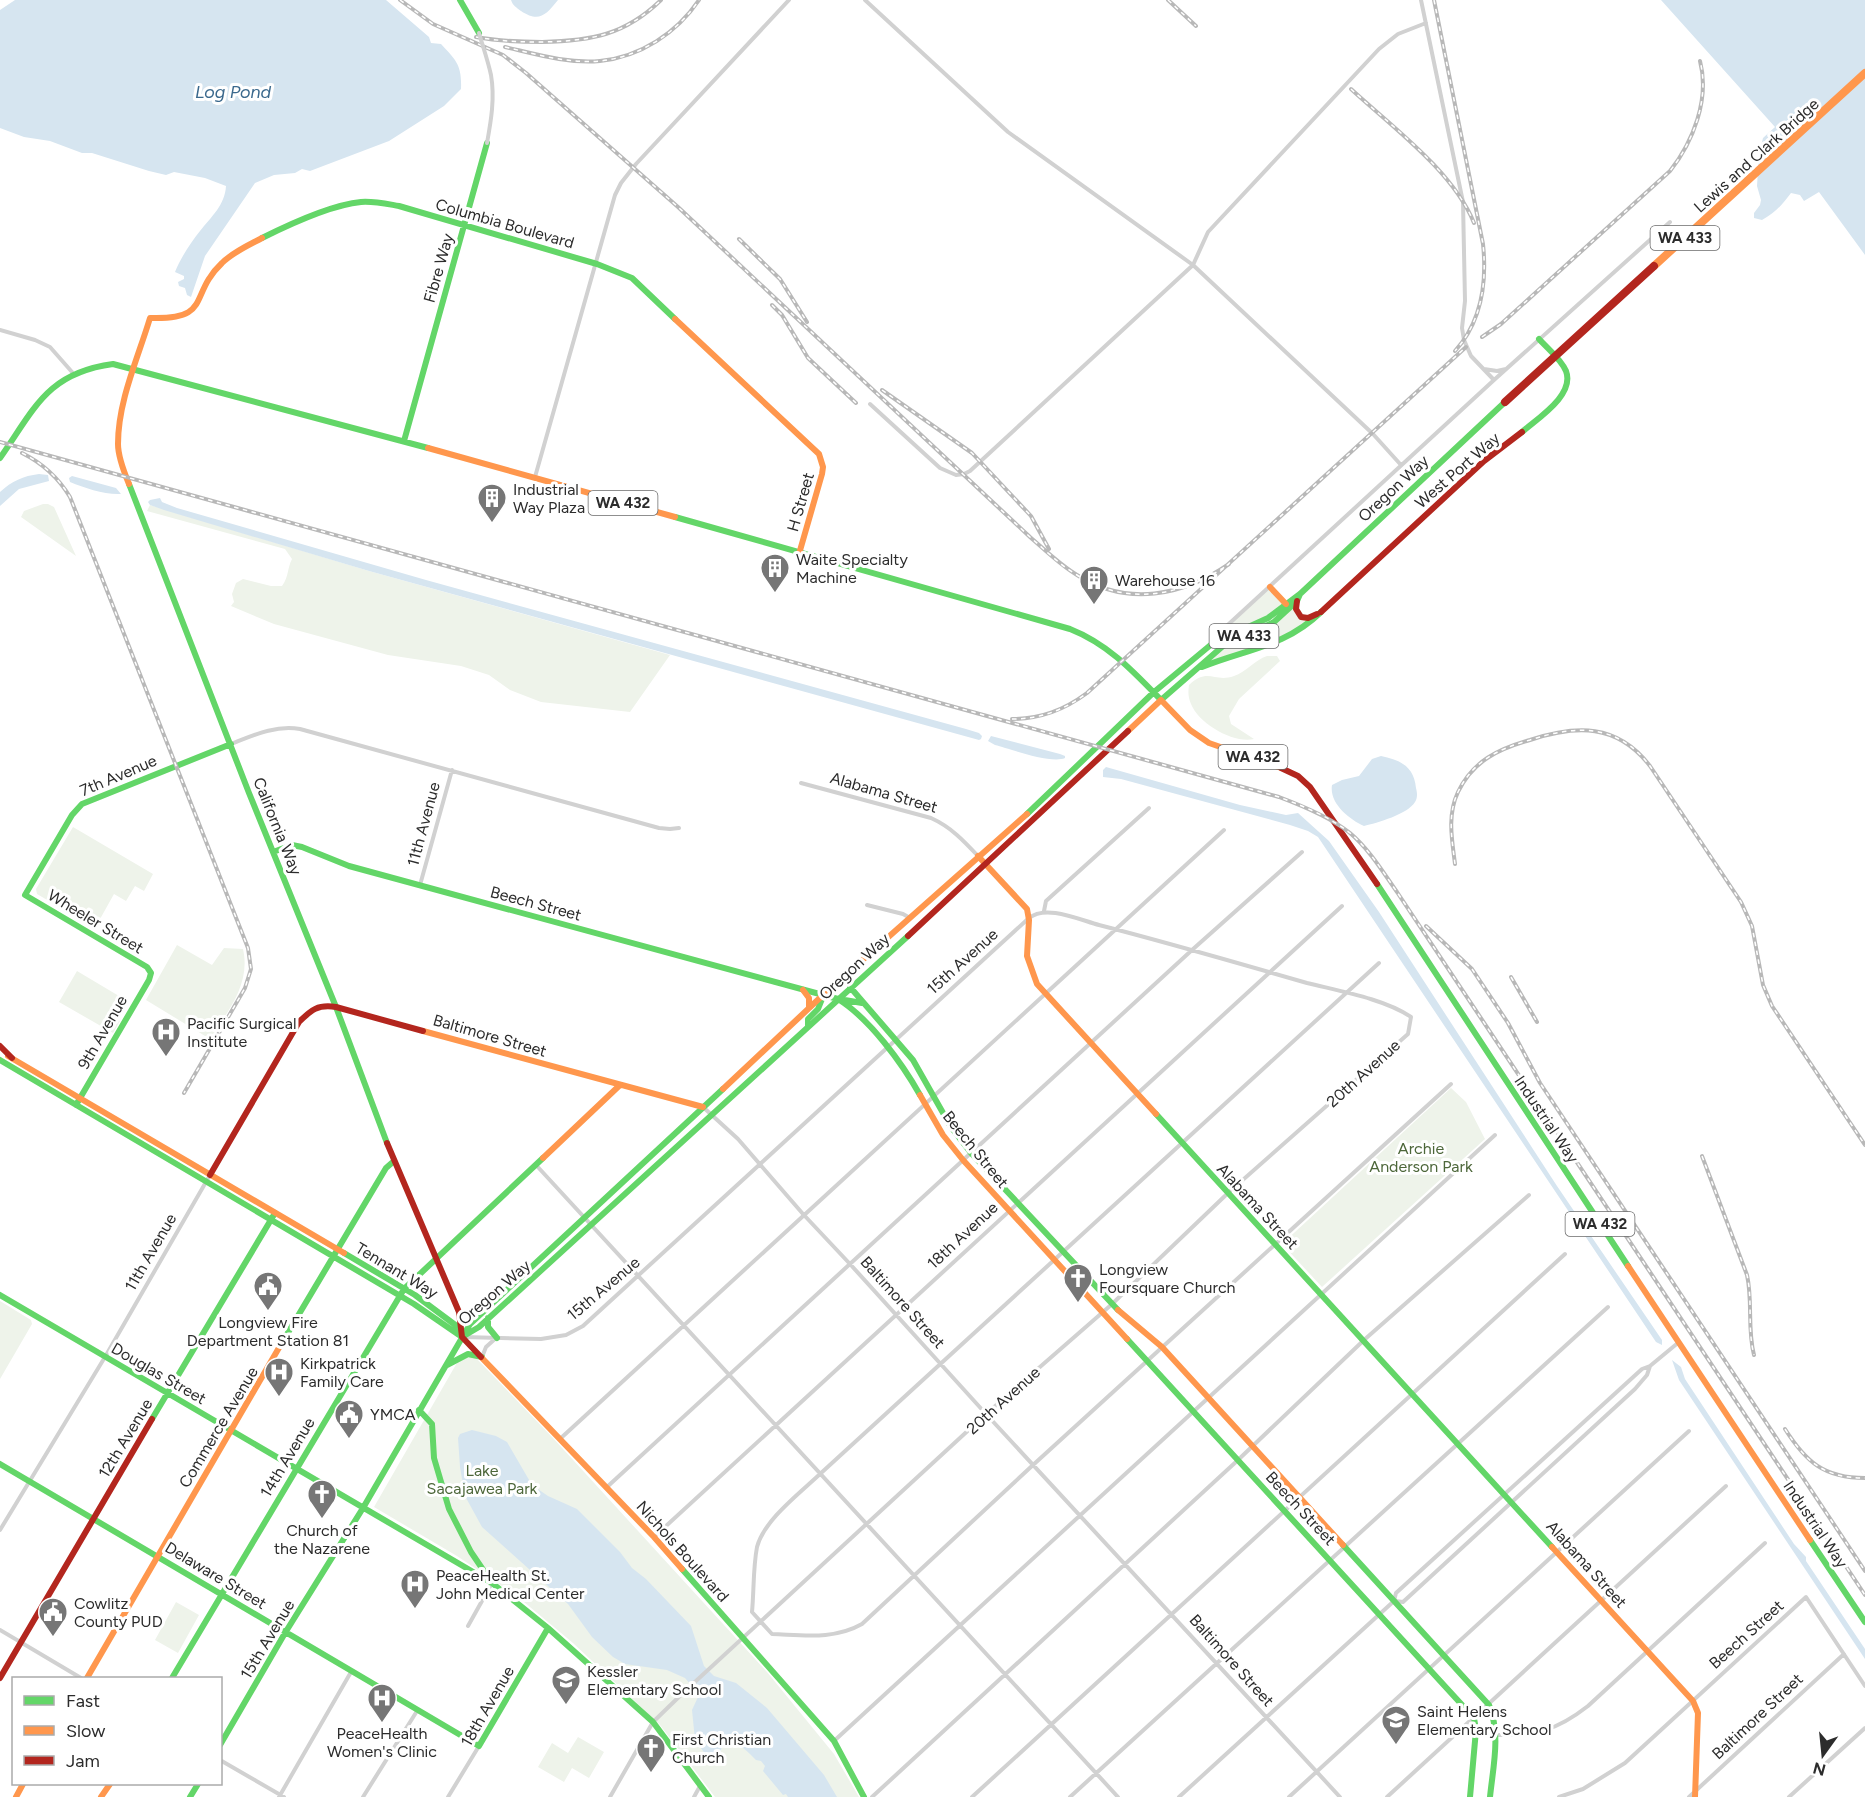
<svg xmlns="http://www.w3.org/2000/svg" width="1865" height="1797" font-family="Figtree,sans-serif">
<rect width="100%" height="100%" fill="#fff"/>
<!-- green -->
<path fill="#eef3ea" d="M 43,504 L 48,504 L 54,507 L 76,556 L 21,517 L 24,511 Z
M 150,505 L 369,571 L 670,655 L 630,712 L 541,702 L 510,690 L 489,675 L 461,666 L 388,655 L 274,624 L 231,606 L 234,602 L 232,594 L 236,583 L 243,579 L 271,586 L 282,586 C 289,576 287,569 292,559 L 285,549 L 147,511 Z
M 1270,587 L 1286,604 L 1275,612 L 1223,637 L 1219,633 Z
M 1297,601 L 1296,609 L 1308,617 L 1303,629 L 1192,672 L 1213,653 L 1260,630 Z
M 1267,656 L 1277,656 L 1280,661 L 1239,699 L 1229,716 L 1231,724 L 1254,739 C 1234,744 1199,724 1191,704 C 1188,697 1188,692 1189,685 C 1208,667 1214,683 1234,676 C 1246,672 1255,660 1267,656 Z
M 73,827 L 153,874 L 144,891 L 135,886 L 126,901 L 114,894 L 95,928 L 37,894 L 36,889 Z
M 177,945 L 212,965 L 224,948 L 243,949 C 251,984 228,1011 210,1039 L 146,1000 Z
M 77,971 L 124,999 L 113,1016 L 120,1021 L 113,1033 L 59,1002 Z
M 1451,1088 L 1466,1102 L 1485,1139 L 1322,1287 L 1282,1244 Z
M 0,1301 L 31,1320 L 32,1324 L 0,1379 Z
M 463,1356 L 475,1357 L 553,1438 L 767,1672 L 834,1754 L 859,1797 L 715,1797 L 660,1725 L 573,1643 L 518,1597 L 457,1556 L 374,1507 L 458,1361 Z
M 176,1602 L 199,1615 L 178,1653 L 155,1640 Z
M 578,1737 L 604,1752 L 589,1778 L 572,1768 L 564,1782 L 538,1767 L 552,1743 L 568,1753 Z"/>
<!-- water -->
<path fill="#d6e5f0" d="M 15,0 L 386,0 L 429,37 L 431,43 L 441,44 C 456,60 462,65 461,89 L 444,106 L 389,141 L 310,171 L 302,169 L 295,173 L 274,175 L 255,183 L 205,256 L 191,297 L 187,295 L 185,288 L 179,286 L 178,282 L 184,279 L 184,276 L 175,272 C 180,259 191,242 200,231 C 211,217 225,205 226,186 L 205,178 L 174,172 L 166,175 L 149,171 L 92,153 L 82,153 L 50,141 L 24,137 L 0,128 L 0,10 Z
M 511,0 L 558,0 C 546,15 539,23 521,11 C 516,7 513,6 511,0 Z
M 1661,0 L 1865,0 L 1865,255 L 1819,192 L 1804,201 L 1800,195 L 1791,193 C 1782,205 1775,213 1762,220 L 1754,218 L 1754,213 L 1760,205 L 1761,200 L 1757,186 L 1759,154 L 1763,138 L 1775,127 Z
M 39,474 L 48,475 L 49,481 L 19,489 L 0,506 L 0,492 C 12,481 23,476 39,474 Z
M 72,476 L 116,488 L 121,494 C 105,495 85,488 70,482 L 69,478 Z
M 160,498 L 162,502 L 177,508 L 426,580 L 966,729 L 979,733 L 982,736 L 981,739 L 979,740 L 369,571 L 164,510 L 150,505 L 148,502 L 150,500 Z
M 991,736 L 1060,754 L 1065,756 L 1065,758 C 1051,764 1011,749 995,745 L 988,741 Z
M 1381,756 C 1400,760 1414,766 1416,788 C 1417,792 1418,797 1415,802 C 1408,814 1377,823 1364,826 C 1349,819 1329,803 1332,785 L 1342,780 L 1359,776 L 1372,759 Z
M 1106,767 L 1240,805 L 1286,815 L 1298,813 L 1329,841 L 1379,912 L 1557,1186 L 1662,1340 L 1662,1345 L 1656,1342 L 1318,837 L 1308,831 L 1290,825 L 1121,779 L 1103,777 L 1103,770 Z
M 1672,1360 L 1681,1367 L 1685,1379 L 1794,1544 L 1806,1557 L 1806,1561 L 1865,1649 L 1865,1659 L 1679,1380 Z
M 472,1430 L 496,1436 L 507,1442 L 532,1485 L 548,1496 L 577,1509 L 620,1552 L 632,1568 L 646,1579 L 691,1626 L 704,1666 L 714,1676 L 736,1683 L 767,1708 L 824,1775 L 837,1797 L 788,1797 L 786,1794 L 783,1795 L 763,1771 L 765,1766 L 761,1761 L 756,1760 C 746,1750 740,1742 725,1744 L 721,1749 L 721,1754 L 715,1760 L 706,1755 L 695,1740 L 692,1710 L 698,1697 L 697,1692 L 685,1678 L 667,1670 L 625,1664 L 613,1657 L 592,1637 L 568,1604 L 482,1527 L 465,1496 L 460,1467 L 458,1438 L 460,1434 Z"/>
<g fill="none" stroke-linecap="round" stroke-linejoin="round">
<!-- street -->
<path stroke="#d1d1d1" stroke-width="4" d="M 865,0 L 1008,132 L 1193,265 L 1373,434 L 1401,465
M 1421,0 L 1463,202 L 1465,301 L 1462,328 L 1464,340 L 1471,356 L 1494,380
M 0,330 L 35,340 L 50,347 L 72,372
M 1484,369 L 1497,371 L 1506,369
M 870,404 L 940,468 L 956,475 L 964,474 L 970,471 L 1193,265 L 1208,232 L 1379,49 L 1398,34 L 1426,23
M 535,477 L 615,195 L 621,183 L 636,164 L 789,0
M 1219,633 L 1494,380 L 1670,222
M 231,744 C 254,735 275,725 300,729 L 659,828 L 670,829 L 679,828
M 801,783 L 931,818 C 951,827 964,841 978,856
M 420,885 L 452,770
M 867,905 L 903,914 L 910,918
M 1044,911 L 1046,901 L 1149,808
M 1379,963 L 820,1474 C 800,1493 764,1520 757,1547 C 753,1568 754,1591 752,1612 L 772,1634 C 803,1635 834,1640 862,1624 L 1033,1465 L 1451,1084
M 703,1107 L 738,1139 L 803,1214 L 850,1264 L 986,1414 L 1340,1797
M 536,1165 L 1118,1797
M 463,1337 L 541,1339 L 566,1335 L 583,1326 L 1029,918 C 1046,904 1080,920 1099,925 C 1169,943 1238,963 1307,983 C 1339,991 1385,999 1411,1017 L 1408,1034 L 1228,1193 L 1111,1305 L 986,1414 L 684,1692 L 653,1722 L 610,1797
M 482,1357 L 486,1347 L 496,1338
M 561,1438 L 1224,830
M 607,1487 L 1192,950 L 1302,852
M 0,1530 L 105,1357 L 210,1175
M 654,1537 L 1342,906
M 1395,1601 L 1403,1602 L 1635,1389 L 1647,1375 L 1650,1366
M 468,1626 L 492,1583
M 0,1630 L 81,1678
M 1495,1735 C 1535,1736 1556,1731 1588,1706 L 1765,1543
M 834,1741 L 1495,1135
M 220,1760 L 284,1797
M 279,1797 L 351,1672
M 363,1797 L 417,1711
M 448,1797 L 479,1746
M 694,1797 L 700,1786
M 872,1797 L 1238,1460 L 1364,1340 L 1529,1195
M 972,1797 L 1565,1254
M 1070,1797 L 1608,1307
M 1179,1797 L 1394,1601 L 1396,1593 L 1642,1369 L 1650,1366 L 1679,1342
M 1289,1797 L 1689,1431
M 1387,1797 L 1726,1486
M 1559,1797 L 1583,1789 L 1625,1763 L 1806,1597 L 1865,1686
M 1689,1797 L 1844,1654
M 1789,1797 L 1865,1728"/>
<!-- fast -->
<path stroke="#63d668" stroke-width="6" d="M 460,0 L 479,33
M 262,238 C 290,224 330,205 361,202 C 374,201 387,204 399,206 L 597,264 L 632,278 L 675,319
M 1522,432 C 1538,418 1575,395 1566,371 C 1561,359 1548,349 1539,339
M 404,441 L 487,143
M 0,458 C 35,408 47,373 113,364 L 428,448
M 129,484 L 249,793 L 336,1007 L 387,1143
M 675,517 L 1070,629 C 1108,644 1133,671 1161,700 L 1223,646 L 1274,622 L 1297,601 L 1300,594
M 1202,667 C 1246,649 1285,647 1321,612
M 1154,692 L 1213,643 L 1268,618 L 1300,594 L 1505,402
M 1027,814 L 1154,692
M 273,852 L 292,845 L 302,847 L 349,866 L 838,999 C 870,1019 902,1063 920,1095
M 1377,884 L 1628,1266
M 850,987 L 913,1060 L 951,1127 L 971,1153 L 1118,1310
M 839,999 L 862,1003
M 808,1026 L 808,1019 L 818,1009 L 822,999
M 0,1060 L 414,1304 L 462,1337
M 76,1105 L 149,980 L 151,973 L 147,967 L 25,895 L 72,815 L 82,804 L 231,744
M 1156,1114 L 1552,1547
M 344,1253 L 415,1295 L 458,1327 L 462,1337
M 0,1295 L 492,1583
M 488,1318 L 488,1327 L 497,1338
M 462,1337 L 479,1327 L 908,936
M 1127,1339 L 1474,1718 L 1476,1730 L 1470,1797
M 280,1346 L 386,1168 L 394,1161
M 447,1365 L 468,1354 L 482,1357
M 419,1410 L 432,1424 L 434,1458 L 449,1509 L 471,1552 L 492,1583 L 548,1628 L 653,1722 L 709,1797
M 152,1419 L 275,1213
M 0,1464 L 479,1746 L 548,1628
M 1810,1540 L 1865,1622
M 1343,1545 L 1489,1705 C 1501,1734 1493,1767 1490,1797
M 682,1569 L 834,1741 L 864,1797
M 172,1678 L 404,1289 L 543,1158
M 220,1745 L 285,1633 L 363,1508 L 470,1324 L 723,1089
M 190,1797 L 198,1784"/>
<!-- slow -->
<path stroke="#ff974d" stroke-width="6" d="M 675,319 L 819,454 L 823,467 L 822,474 L 799,554
M 428,448 L 675,517
M 129,484 C 124,472 118,457 118,444 C 118,401 138,358 150,318 C 213,320 188,295 222,263 C 233,252 249,245 262,238
M 1270,587 L 1286,604
M 1128,731 L 1161,700 L 1190,730 L 1209,743 L 1281,768
M 978,856 L 1027,909 L 1029,920 L 1027,956 L 1037,984 L 1156,1114
M 803,990 L 809,998 L 809,1008
M 423,1031 L 703,1107
M 8,1056 L 344,1253
M 723,1089 L 823,995 L 1027,814
M 920,1095 L 943,1135 L 963,1160 L 1127,1339
M 543,1158 L 620,1085
M 1628,1266 L 1810,1540
M 1118,1310 L 1162,1347 L 1343,1545
M 481,1357 L 654,1537 L 682,1569
M 1552,1547 L 1693,1701 L 1698,1713 L 1695,1797
M 87,1678 L 280,1346
M 16,1797 L 23,1784
M 101,1797 L 110,1784"/>
<!-- jam -->
<path stroke="#b3261e" stroke-width="6" d="M 1297,601 L 1296,609 L 1301,617 L 1308,618 L 1317,614
M 1321,612 L 1484,461 L 1522,432
M 1281,768 L 1298,776 L 1310,787 L 1377,884
M 908,936 L 1128,731
M 0,1046 L 12,1058
M 387,1143 L 459,1312 L 462,1337 L 481,1357
M 210,1175 L 299,1022 C 311,1010 318,1004 336,1007 L 423,1031
M 0,1678 L 152,1419"/>
<!-- rail casing -->
<g stroke="#b8b8b8" stroke-width="4">
<path id="rail" d="M 400,0 L 433,24 L 503,55 L 526,73 L 678,207 L 1030,537 C 1045,550 1060,565 1077,575 C 1127,607 1183,596 1229,564
M 1168,0 L 1196,26
M 1434,0 L 1483,244 C 1487,282 1482,321 1455,351
M 476,37 C 498,41 519,42 542,42 C 591,41 625,35 661,0
M 505,47 C 535,54 568,64 600,61 C 640,57 677,33 699,0
M 1351,89 C 1391,126 1453,171 1474,223
M 739,239 L 780,279 L 807,322
M 772,305 L 782,315 L 808,358 L 856,403
M 1482,337 L 1501,324 L 1670,171 C 1693,142 1710,99 1700,61
M 882,390 L 972,453 L 1031,516 L 1049,549
M 0,442 L 1279,797 C 1303,806 1330,817 1350,833 C 1369,849 1383,872 1397,892 L 1865,1595
M 22,453 C 42,463 58,477 70,497 L 248,948 L 251,969 L 245,988 L 184,1093
M 1012,719 C 1041,719 1064,710 1087,693 L 1466,347
M 1455,864 C 1452,840 1447,815 1458,792 C 1473,761 1498,749 1530,740 C 1576,725 1617,723 1650,766 L 1741,902 L 1752,926 L 1763,985 L 1772,1006 L 1865,1145
M 1426,926 L 1472,969 L 1508,1023 L 1540,1083 L 1865,1571
M 1511,977 L 1537,1022
M 1702,1156 L 1747,1275 C 1753,1302 1747,1328 1754,1355
M 1785,1429 C 1806,1462 1824,1478 1865,1478"/>
</g>
<!-- rail -->
<use href="#rail" stroke="#fff" stroke-width="1.5" stroke-dasharray="4.5" stroke-linecap="butt"/>
<!-- street-bridge -->
<path stroke="#d1d1d1" stroke-width="4" d="M 479,33 C 483,47 488,61 491,75 C 495,98 491,121 487,143"/>
<!-- slow-bridge -->
<path stroke="#ff974d" stroke-width="8" d="M 1654,266 L 1865,73"/>
<!-- jam-bridge -->
<path stroke="#b3261e" stroke-width="8" d="M 1505,402 L 1654,266"/>
</g>
<!-- icons -->
<defs>
<g id="building-pin" transform="scale(1.5)"><path d="M0 17L-7.5 6A9.5 9.5 0 1 1 7.5 6Z" fill="#767676" stroke="#fff"/><path d="M-4-6H4V6H1V3H-1V6H-4ZM-2.5-4.3h1.7v1.8h-1.7ZM.8-4.3h1.7v1.8H.8ZM-2.5-1h1.7V.8h-1.7ZM.8-1h1.7V.8H.8Z" fill="#fff"/></g>
<g id="hospital-pin" transform="scale(1.5)"><path d="M0 17L-7.5 6A9.5 9.5 0 1 1 7.5 6Z" fill="#767676" stroke="#fff"/><path d="M-5-5h3v3.5h4V-5h3V5h-3V1.5h-4V5h-3Z" fill="#fff"/></g>
<g id="church-pin" transform="scale(1.5)"><path d="M0 17L-7.5 6A9.5 9.5 0 1 1 7.5 6Z" fill="#767676" stroke="#fff"/><path d="M-1.2-6h2.4v3.5h3.3v2.4h-3.3V6h-2.4V-.1h-3.3v-2.4h3.3Z" fill="#fff"/></g>
<g id="civic-pin" transform="scale(1.5)"><path d="M0 17L-7.5 6A9.5 9.5 0 1 1 7.5 6Z" fill="#767676" stroke="#fff"/><path d="M-.6-6.5H3V-4.5H.6V-3L4-1V1h2V6H-6V1h2V-1L-.6-3ZM-1.2 2.5V6h2.4V2.5Z" fill="#fff"/></g>
<g id="school-pin" transform="scale(1.5)"><path d="M0 17L-7.5 6A9.5 9.5 0 1 1 7.5 6Z" fill="#767676" stroke="#fff"/><path d="M0-5L7-2L0 1L-7-2ZM-4 1L0 2.5L4 1V4Q0 6-4 4Z" fill="#fff"/></g>
</defs>
<g fill-rule="evenodd">
<use href="#building-pin" x="492" y="498"/>
<use href="#building-pin" x="775" y="568"/>
<use href="#building-pin" x="1094" y="580"/>
<use href="#hospital-pin" x="166" y="1032"/>
<use href="#church-pin" x="1078" y="1278"/>
<use href="#civic-pin" x="268" y="1286"/>
<use href="#hospital-pin" x="279" y="1372"/>
<use href="#civic-pin" x="349" y="1414"/>
<use href="#church-pin" x="322" y="1494"/>
<use href="#hospital-pin" x="415" y="1584"/>
<use href="#civic-pin" x="53" y="1612"/>
<use href="#school-pin" x="566" y="1680"/>
<use href="#hospital-pin" x="382" y="1698"/>
<use href="#school-pin" x="1396" y="1720"/>
<use href="#church-pin" x="651" y="1748"/>
</g>
<g text-anchor="middle" stroke-width="6" stroke-linejoin="round" paint-order="stroke">
<!-- shield labels -->
<g fill="#fff" stroke="#6b6b6b" stroke-width="1.5">
<rect x="1650.5" y="226" width="69" height="24" rx="4.5"/>
<rect x="588.5" y="491" width="69" height="24" rx="4.5"/>
<rect x="1209.5" y="624" width="69" height="24" rx="4.5"/>
<rect x="1218.5" y="745" width="69" height="24" rx="4.5"/>
<rect x="1565.5" y="1212" width="69" height="24" rx="4.5"/>
</g>
<g font-size="15" font-weight="bold" fill="#2c2c2c">
<text x="1685" y="243">WA 433</text>
<text x="623" y="508">WA 432</text>
<text x="1244" y="641">WA 433</text>
<text x="1253" y="762">WA 432</text>
<text x="1600" y="1229">WA 432</text>
</g>
<!-- street labels -->
<g font-size="16" fill="#2c2c2c" stroke="#fff">
<text transform="translate(1756 155) rotate(-42)" y="6">Lewis and Clark Bridge</text>
<text transform="translate(505 223) rotate(16)" y="6">Columbia Boulevard</text>
<text transform="translate(438 268) rotate(-74)" y="6">Fibre Way</text>
<text transform="translate(1457 470) rotate(-41)" y="6">West Port Way</text>
<text transform="translate(1393 488) rotate(-43)" y="6">Oregon Way</text>
<text transform="translate(800 502) rotate(-74)" y="6">H Street</text>
<text transform="translate(118 775) rotate(-23)" y="6">7th Avenue</text>
<text transform="translate(884 792) rotate(16)" y="6">Alabama Street</text>
<text transform="translate(423 824) rotate(-75)" y="6">11th Avenue</text>
<text transform="translate(278 826) rotate(68)" y="6">California Way</text>
<text transform="translate(536 903) rotate(15)" y="6">Beech Street</text>
<text transform="translate(96 921) rotate(31)" y="6">Wheeler Street</text>
<text transform="translate(962 961) rotate(-42)" y="6">15th Avenue</text>
<text transform="translate(854 966) rotate(-43)" y="6">Oregon Way</text>
<text transform="translate(102 1032) rotate(-60)" y="6">9th Avenue</text>
<text transform="translate(490 1035) rotate(16)" y="6">Baltimore Street</text>
<text transform="translate(1363 1073) rotate(-42)" y="6">20th Avenue</text>
<text transform="translate(1547 1119) rotate(56)" y="6">Industrial Way</text>
<text transform="translate(976 1149) rotate(51)" y="6">Beech Street</text>
<text transform="translate(1258 1206) rotate(47)" y="6">Alabama Street</text>
<text transform="translate(962 1235) rotate(-43)" y="6">18th Avenue</text>
<text transform="translate(150 1252) rotate(-60)" y="6">11th Avenue</text>
<text transform="translate(397 1270) rotate(31)" y="6">Tennant Way</text>
<text transform="translate(603 1288) rotate(-40)" y="6">15th Avenue</text>
<text transform="translate(494 1292) rotate(-41)" y="6">Oregon Way</text>
<text transform="translate(903 1302) rotate(48)" y="6">Baltimore Street</text>
<text transform="translate(159 1373) rotate(30)" y="6">Douglas Street</text>
<text transform="translate(1003 1400) rotate(-42)" y="6">20th Avenue</text>
<text transform="translate(218 1427) rotate(-59)" y="6">Commerce Avenue</text>
<text transform="translate(125 1438) rotate(-59)" y="6">12th Avenue</text>
<text transform="translate(287 1457) rotate(-59)" y="6">14th Avenue</text>
<text transform="translate(1301 1508) rotate(47)" y="6">Beech Street</text>
<text transform="translate(1816 1524) rotate(56)" y="6">Industrial Way</text>
<text transform="translate(683 1551) rotate(48)" y="6">Nichols Boulevard</text>
<text transform="translate(1587 1564) rotate(48)" y="6">Alabama Street</text>
<text transform="translate(216 1575) rotate(31)" y="6">Delaware Street</text>
<text transform="translate(1746 1634) rotate(-42)" y="6">Beech Street</text>
<text transform="translate(267 1639) rotate(-59)" y="6">15th Avenue</text>
<text transform="translate(1232 1660) rotate(48)" y="6">Baltimore Street</text>
<text transform="translate(487 1706) rotate(-60)" y="6">18th Avenue</text>
<text transform="translate(1757 1716) rotate(-43)" y="6">Baltimore Street</text>
</g>
<!-- poi labels -->
<g font-size="16" fill="#2c2c2c" stroke="#fff" text-anchor="start">
<text x="513" y="495">Industrial<tspan x="513" dy="18">Way Plaza</tspan></text>
<text x="796" y="565">Waite Specialty<tspan x="796" dy="18">Machine</tspan></text>
<text x="1115" y="586">Warehouse 16</text>
<text x="187" y="1029">Pacific Surgical<tspan x="187" dy="18">Institute</tspan></text>
<text x="1099" y="1275">Longview<tspan x="1099" dy="18">Foursquare Church</tspan></text>
<text x="268" y="1328" text-anchor="middle">Longview Fire<tspan x="268" dy="18">Department Station 81</tspan></text>
<text x="300" y="1369">Kirkpatrick<tspan x="300" dy="18">Family Care</tspan></text>
<text x="370" y="1420">YMCA</text>
<text x="322" y="1536" text-anchor="middle">Church of<tspan x="322" dy="18">the Nazarene</tspan></text>
<text x="436" y="1581">PeaceHealth St.<tspan x="436" dy="18">John Medical Center</tspan></text>
<text x="74" y="1609">Cowlitz<tspan x="74" dy="18">County PUD</tspan></text>
<text x="587" y="1677">Kessler<tspan x="587" dy="18">Elementary School</tspan></text>
<text x="1417" y="1717">Saint Helens<tspan x="1417" dy="18">Elementary School</tspan></text>
<text x="382" y="1739" text-anchor="middle">PeaceHealth<tspan x="382" dy="18">Women's Clinic</tspan></text>
<text x="672" y="1745">First Christian<tspan x="672" dy="18">Church</tspan></text>
</g>
<!-- park labels -->
<g font-size="16" fill="#4d673a" stroke="#fff">
<text x="1421" y="1154">Archie<tspan x="1421" dy="18">Anderson Park</tspan></text>
<text x="482" y="1476">Lake<tspan x="482" dy="18">Sacajawea Park</tspan></text>
</g>
<!-- water labels -->
<g font-size="18" font-style="italic" fill="#3b698d" stroke="#fff">
<text x="233" y="98">Log Pond</text>
</g>
</g>
<!-- legend -->
<rect x="12" y="1677" width="210" height="108" fill="#ffffff" stroke="#ababab" stroke-width="1.5"/>
<rect x="24" y="1696" width="30" height="9" fill="#63d668" stroke="#ababab" stroke-width="1.5"/>
<text x="66" y="1707" font-size="18" fill="#2c2c2c">Fast</text>
<rect x="24" y="1726" width="30" height="9" fill="#ff974d" stroke="#ababab" stroke-width="1.5"/>
<text x="66" y="1737" font-size="18" fill="#2c2c2c">Slow</text>
<rect x="24" y="1756" width="30" height="9" fill="#b3261e" stroke="#ababab" stroke-width="1.5"/>
<text x="66" y="1767" font-size="18" fill="#2c2c2c">Jam</text>
<!-- north arrow -->
<g transform="translate(1823 1755) rotate(195)" stroke="#ffffff" stroke-width="4.5" paint-order="stroke">
<path d="M0-4.5L10 22L0 15L-10 22Z" fill="#2c2c2c"/>
<text y="-9" font-size="16" font-weight="bold" text-anchor="middle" fill="#2c2c2c">N</text>
</g>
</svg>
